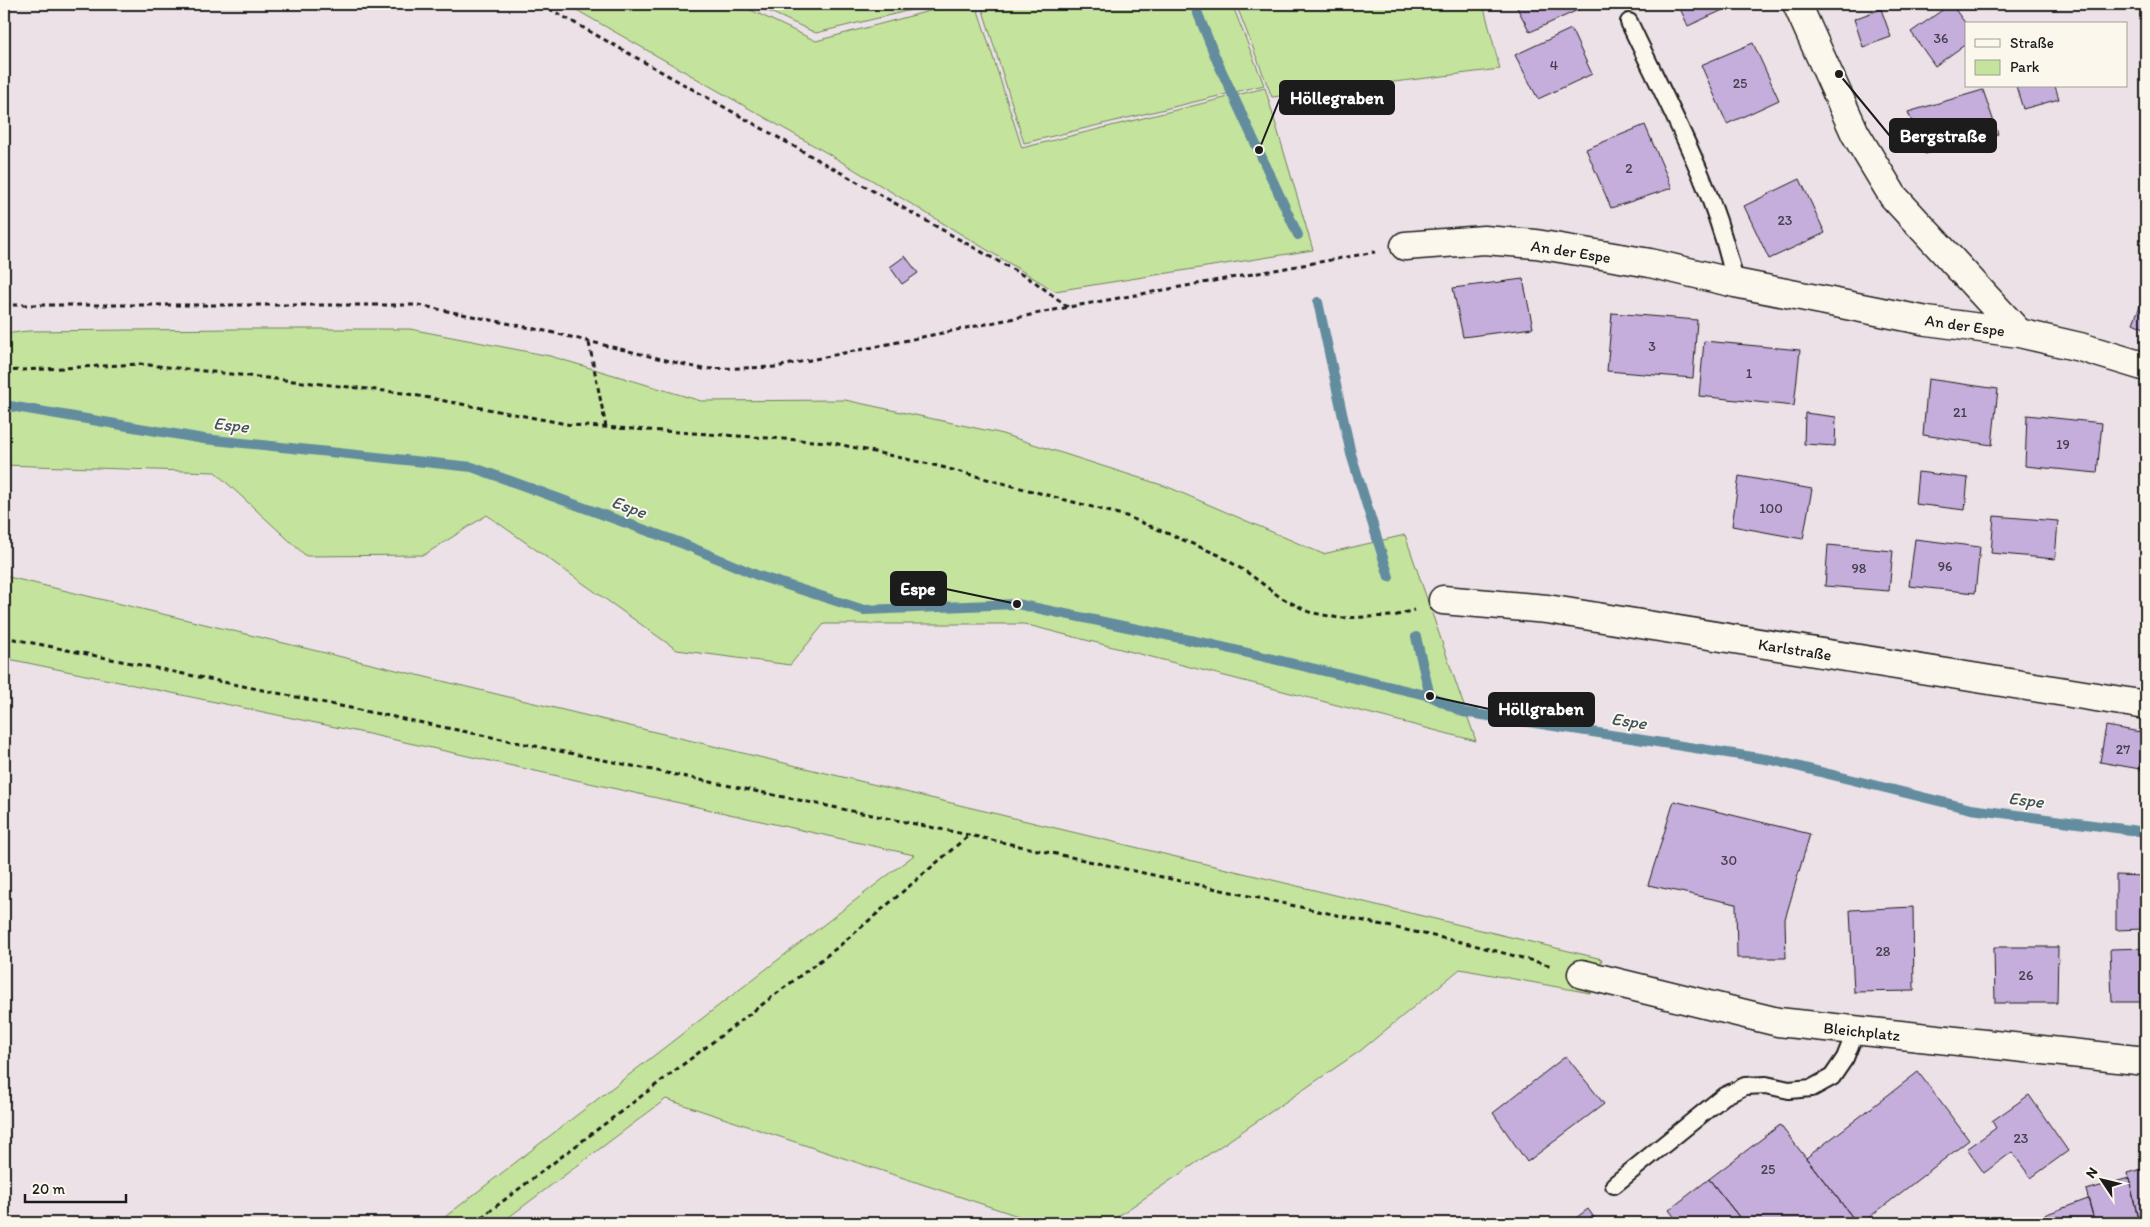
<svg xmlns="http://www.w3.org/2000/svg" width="2150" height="1227" font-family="Itim,sans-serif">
<rect width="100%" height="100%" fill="#ebe1e7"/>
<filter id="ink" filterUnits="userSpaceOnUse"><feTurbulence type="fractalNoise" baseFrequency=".02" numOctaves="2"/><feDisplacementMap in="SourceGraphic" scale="10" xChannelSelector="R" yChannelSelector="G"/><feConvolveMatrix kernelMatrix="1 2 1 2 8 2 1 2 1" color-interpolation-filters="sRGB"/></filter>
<g filter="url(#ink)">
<!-- green -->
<path fill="#c4e39c" stroke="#70805c" d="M 566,4 L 738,4 L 816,41 L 956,4 L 976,4 L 1022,148 L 1265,88 L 1313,250 L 1055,291 L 827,153 Z
M 753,4 L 936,4 L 816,33 Z
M 981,4 L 1232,4 L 1264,85 L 1024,143 Z
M 1236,4 L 1483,4 L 1500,69 L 1272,97 Z
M 238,329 L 410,329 L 550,356 L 701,401 L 845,400 L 999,433 L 1168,487 L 1323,554 L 1405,535 L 1476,741 L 1024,624 L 824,624 L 790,665 L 677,650 L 487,515 L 424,555 L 306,556 L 215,472 L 4,465 L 4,334 L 28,331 Z
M 4,576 L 1602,959 L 1590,993 L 1460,969 L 1360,1051 L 1108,1223 L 1039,1223 L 666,1099 L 501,1223 L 437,1223 L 914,855 L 364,733 L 4,658 Z"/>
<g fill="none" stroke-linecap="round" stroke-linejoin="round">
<!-- stream -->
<path stroke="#648d9f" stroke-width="10" d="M 1194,4 L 1217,61 L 1298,235
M 1318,302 L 1351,454 L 1389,577
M 4,405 L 204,439 L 472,467 L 681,543 L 759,576 L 864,610 L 1017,604 L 1214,645 L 1430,696 L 1463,712 L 1772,760 L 1971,809 L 2146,832
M 1416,637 L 1430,696"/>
</g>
<!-- building -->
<path fill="#c5addc" stroke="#1c1c1c" d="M 1515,4 L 1591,4 L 1530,32 Z
M 1678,4 L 1736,4 L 1688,26 Z
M 1951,4 L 1966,24 L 1966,44 L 1935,66 L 1911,32 Z
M 1881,9 L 1891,37 L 1863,47 L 1854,19 Z
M 1571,29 L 1592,74 L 1538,99 L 1515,55 Z
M 1753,43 L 1779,100 L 1727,124 L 1701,65 Z
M 2016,86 L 2055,86 L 2059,99 L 2023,109 Z
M 1983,90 L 1998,134 L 1925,154 L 1908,112 Z
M 1645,125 L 1672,188 L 1611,208 L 1586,149 Z
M 1800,179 L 1825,233 L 1769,259 L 1744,206 Z
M 905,256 L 918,273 L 902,284 L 890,267 Z
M 1523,279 L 1533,328 L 1463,337 L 1453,288 Z
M 2146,291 L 2146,329 L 2133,323 Z
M 1612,313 L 1697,320 L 1693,378 L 1607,371 Z
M 1704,341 L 1800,350 L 1794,406 L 1699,396 Z
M 1928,379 L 1998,389 L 1992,445 L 1923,435 Z
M 1805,413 L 1836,417 L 1835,446 L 1804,444 Z
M 2027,415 L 2102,423 L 2097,473 L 2025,466 Z
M 1918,472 L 1968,478 L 1965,510 L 1915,504 Z
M 1739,476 L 1812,489 L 1803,539 L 1732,526 Z
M 1994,516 L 2058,521 L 2055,559 L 1991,553 Z
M 1915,539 L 1980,547 L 1975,593 L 1909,586 Z
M 1828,545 L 1893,551 L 1889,591 L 1825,586 Z
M 2106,726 L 2146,733 L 2140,769 L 2100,762 Z
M 2146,735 L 2146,770 L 2140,769 Z
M 1674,801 L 1810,834 L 1785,919 L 1786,958 L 1737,958 L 1736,904 L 1648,885 Z
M 2116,875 L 2144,876 L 2143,929 L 2116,930 Z
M 1913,907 L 1914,991 L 1854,992 L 1850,910 Z
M 1994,947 L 2058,947 L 2057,1003 L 1995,1003 Z
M 2146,948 L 2146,1002 L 2112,1002 L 2110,949 Z
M 1566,1056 L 1604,1104 L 1527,1162 L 1493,1113 Z
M 1918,1072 L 1969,1140 L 1862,1223 L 1857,1223 L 1806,1158 Z
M 2029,1095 L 2068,1151 L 2031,1178 L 2012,1152 L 1984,1173 L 1967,1149 L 1996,1128 L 1992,1121 Z
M 1780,1125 L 1854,1219 L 1848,1223 L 1744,1223 L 1709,1179 Z
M 2146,1168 L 2146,1218 L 2138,1220 L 2128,1173 Z
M 2129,1178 L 2139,1223 L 2095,1223 L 2086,1190 Z
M 1709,1179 L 1739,1217 L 1730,1223 L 1679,1223 L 1669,1210 Z
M 2088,1199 L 2095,1223 L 2046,1223 L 2044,1215 Z
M 1588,1209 L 1598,1223 L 1569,1223 Z"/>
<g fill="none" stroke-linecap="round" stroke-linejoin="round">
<!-- service casing -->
<g stroke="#1c1c1c" stroke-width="20">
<path id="service" d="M 1629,22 C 1669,107 1716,190 1735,283
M 1614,1185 L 1724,1096 L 1745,1086 L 1766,1085 L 1789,1090 L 1812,1088 L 1832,1077 L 1845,1058 L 1856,1030"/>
</g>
<!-- minor casing -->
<g stroke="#1c1c1c" stroke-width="31">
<path id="minor" d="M 1797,4 L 1855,133 L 1893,196 L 2019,333
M 1405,246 L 1484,240 L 1536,244 L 1650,263 L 1735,283 L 1927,321 L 2019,333 L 2080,347 L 2146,367
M 1443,600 L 1547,609 L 2146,705
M 1582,974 L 1778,1022 L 2146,1061"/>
</g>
<!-- path -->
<path stroke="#1c1c1c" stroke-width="3" stroke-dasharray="5 4" stroke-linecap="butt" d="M 541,4 L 1035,282 L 1068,307
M 4,305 L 418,305 L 550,332 L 703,369 L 776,367 L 1069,307 L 1375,252
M 589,343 L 606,427
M 4,371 L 140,364 L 403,393 L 572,425 L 829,442 L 938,466 L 1126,516 L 1219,555 L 1248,573 L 1280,597 L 1309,612 L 1339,618 L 1394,616 L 1414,610
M 4,637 L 969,835 L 1470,944 L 1552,966
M 474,1223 L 838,947 L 969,835"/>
<!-- service -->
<use href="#service" stroke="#fbf7ec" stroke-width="16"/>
<!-- minor -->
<use href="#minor" stroke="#fbf7ec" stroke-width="28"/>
</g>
</g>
<g text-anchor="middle" stroke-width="4" stroke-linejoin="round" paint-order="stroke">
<!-- number labels -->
<g font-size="14" fill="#46404c">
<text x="1941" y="43">36</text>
<text x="1554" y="70">4</text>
<text x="1740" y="88">25</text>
<text x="1629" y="173">2</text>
<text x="1785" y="225">23</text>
<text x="1652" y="351">3</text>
<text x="1749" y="378">1</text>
<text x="1960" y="417">21</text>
<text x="2063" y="449">19</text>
<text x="1771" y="513">100</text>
<text x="1945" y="571">96</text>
<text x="1859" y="573">98</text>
<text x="2123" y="754">27</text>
<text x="1729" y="865">30</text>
<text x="1883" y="956">28</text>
<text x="2026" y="980">26</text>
<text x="2021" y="1143">23</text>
<text x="1768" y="1174">25</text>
</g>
<!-- street labels -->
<g font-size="16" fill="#1c1c1c" stroke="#fbf7ec">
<text transform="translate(1571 251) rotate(9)" y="6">An der Espe</text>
<text transform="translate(1965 325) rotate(8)" y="6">An der Espe</text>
<text transform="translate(1795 649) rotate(9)" y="6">Karlstraße</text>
<text transform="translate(1862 1031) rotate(6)" y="6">Bleichplatz</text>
</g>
<!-- water labels -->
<g font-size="18" font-style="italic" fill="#40545d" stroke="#fbf7ec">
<text transform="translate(231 425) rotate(6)" y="6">Espe</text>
<text transform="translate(629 507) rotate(20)" y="6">Espe</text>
<text transform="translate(1629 721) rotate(9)" y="6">Espe</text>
<text transform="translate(2026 800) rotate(7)" y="6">Espe</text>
</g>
</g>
<!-- callouts -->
<path fill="none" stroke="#1c1c1c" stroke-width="2" d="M1259 150L1280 98M1839 74L1890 136M1017 604L946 589M1430 696L1489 709"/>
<g fill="#1c1c1c" stroke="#fbf7ec" stroke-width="2">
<circle cx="1259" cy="150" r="5"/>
<circle cx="1839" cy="74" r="5"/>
<circle cx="1017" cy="604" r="5"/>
<circle cx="1430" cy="696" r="5"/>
</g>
<g fill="#1c1c1c" stroke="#1c1c1c" stroke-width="2">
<rect x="1280" y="81" width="114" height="33" rx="5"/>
<rect x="1890" y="119" width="106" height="33" rx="5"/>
<rect x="891" y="572" width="55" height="33" rx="5"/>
<rect x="1489" y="693" width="105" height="33" rx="5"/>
</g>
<g font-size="18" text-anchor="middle" font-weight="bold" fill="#fff">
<text x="1337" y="104">Höllegraben</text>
<text x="1943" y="142">Bergstraße</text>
<text x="918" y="595">Espe</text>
<text x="1541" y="715">Höllgraben</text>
</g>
<!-- margin -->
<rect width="2150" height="1227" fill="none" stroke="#fbf7ec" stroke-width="20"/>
<rect x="10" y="10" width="2130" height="1207" fill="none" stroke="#1c1c1c" stroke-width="2" filter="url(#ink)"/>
<!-- legend -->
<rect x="1965" y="22" width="162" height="65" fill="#fbf7ec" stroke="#a29f99"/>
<rect x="1975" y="39" width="25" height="8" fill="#fbf7ec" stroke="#a29f99"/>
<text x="2010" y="48" font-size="15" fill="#1c1c1c">Straße</text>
<rect x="1975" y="60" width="25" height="15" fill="#c4e39c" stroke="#a29f99"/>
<text x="2010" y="72" font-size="15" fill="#1c1c1c">Park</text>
<!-- north arrow -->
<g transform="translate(2102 1180) rotate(305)" stroke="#fbf7ec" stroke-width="4" paint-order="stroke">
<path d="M0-4L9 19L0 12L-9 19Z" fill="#1c1c1c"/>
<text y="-8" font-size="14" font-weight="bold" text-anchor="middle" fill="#1c1c1c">N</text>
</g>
<!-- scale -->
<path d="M25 1194v8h101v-8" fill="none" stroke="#1c1c1c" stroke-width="2.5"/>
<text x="32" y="1194" font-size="15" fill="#1c1c1c" stroke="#fbf7ec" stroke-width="4" paint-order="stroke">20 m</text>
</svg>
